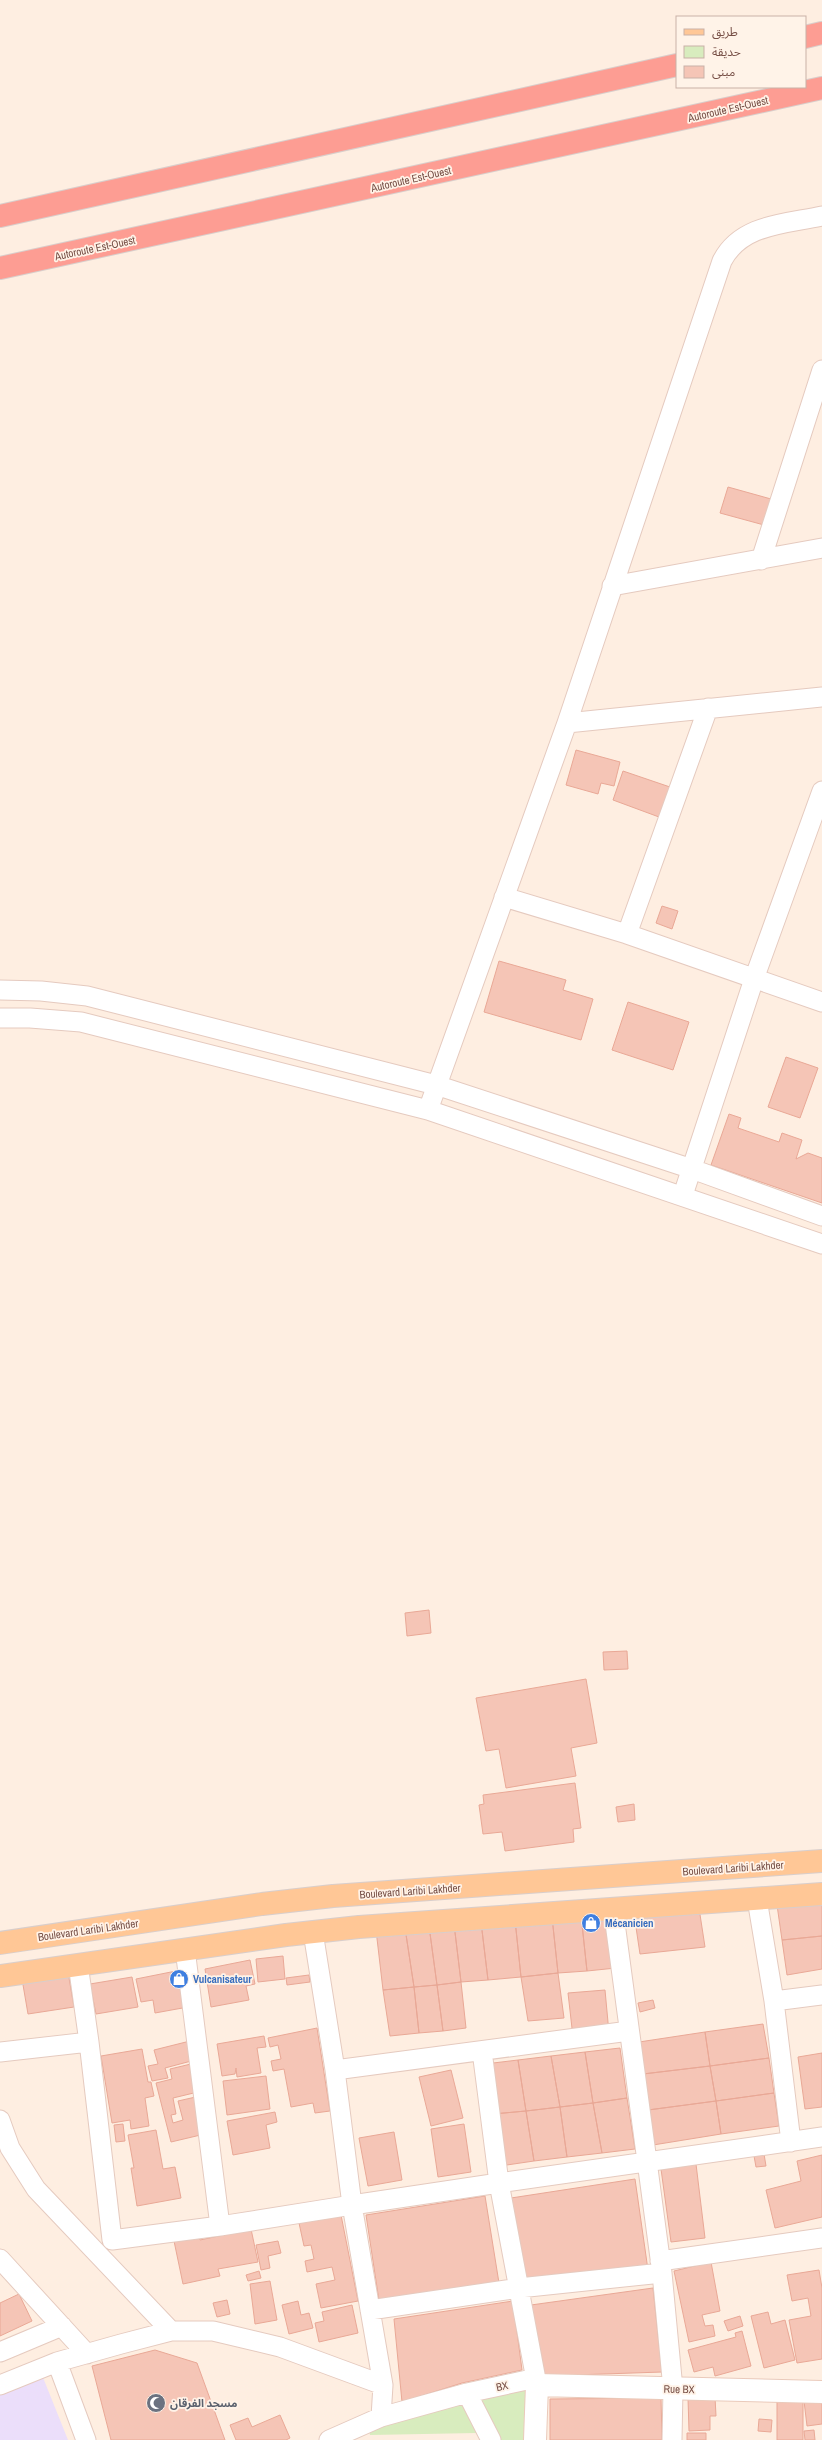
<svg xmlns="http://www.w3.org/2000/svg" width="822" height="2440" font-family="'Archivo Narrow','Noto Sans Arabic',sans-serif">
<rect width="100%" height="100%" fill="#feeee1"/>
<!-- education -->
<path fill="#ebdefa" d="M 40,2370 L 68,2440 L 0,2440 L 0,2386 Z"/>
<!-- green -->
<path fill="#d8ecbe" d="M 530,2388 L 529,2440 L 500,2440 L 481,2399 Z
M 464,2395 L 477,2433 L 370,2435 L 369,2430 Z"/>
<!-- building -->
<path fill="#f5c5b6" stroke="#e9a896" d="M 728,487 L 771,499 L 764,525 L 720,513 Z
M 576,750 L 620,762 L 614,786 L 601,783 L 598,794 L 566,785 Z
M 623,771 L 670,787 L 659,817 L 613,800 Z
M 662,906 L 678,911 L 672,929 L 656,923 Z
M 499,961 L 566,980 L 563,990 L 593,999 L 581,1040 L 484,1012 Z
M 628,1002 L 689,1022 L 673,1070 L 612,1050 Z
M 786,1057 L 818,1068 L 800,1118 L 768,1107 Z
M 729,1114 L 741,1118 L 738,1128 L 779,1142 L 782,1133 L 802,1140 L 796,1159 L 808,1153 L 822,1158 L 822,1203 L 711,1165 Z
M 429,1610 L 431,1633 L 407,1636 L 405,1613 Z
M 627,1651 L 628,1669 L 604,1670 L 603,1652 Z
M 586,1679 L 597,1743 L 571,1748 L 576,1776 L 506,1788 L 499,1749 L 486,1751 L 476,1698 Z
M 575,1783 L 581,1828 L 573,1829 L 574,1842 L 505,1851 L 502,1832 L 483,1834 L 479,1805 L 484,1804 L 483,1795 Z
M 634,1804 L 635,1820 L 618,1822 L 616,1807 Z
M 822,1901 L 822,1936 L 782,1940 L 777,1905 Z
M 699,1908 L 705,1947 L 640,1954 L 634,1914 Z
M 609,1913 L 616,1968 L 587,1971 L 581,1915 Z
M 581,1915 L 587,1971 L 558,1973 L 552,1917 Z
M 552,1917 L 558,1973 L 521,1977 L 515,1920 Z
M 515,1920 L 521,1977 L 488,1980 L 481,1922 Z
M 481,1922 L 488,1980 L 461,1982 L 454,1924 Z
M 454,1924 L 461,1982 L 437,1985 L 429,1926 Z
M 429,1926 L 437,1985 L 414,1987 L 405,1928 Z
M 405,1928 L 414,1987 L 383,1990 L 376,1930 Z
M 822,1936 L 822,1969 L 787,1975 L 782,1940 Z
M 283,1956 L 285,1979 L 258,1982 L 256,1959 Z
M 250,1960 L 255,1984 L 246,1986 L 249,2000 L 211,2007 L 205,1969 Z
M 181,1970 L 188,2007 L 155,2013 L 153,2000 L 141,2002 L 136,1979 Z
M 68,1972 L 74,2007 L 28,2014 L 22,1979 Z
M 558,1973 L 564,2018 L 528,2021 L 521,1977 Z
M 309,1975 L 310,1982 L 287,1985 L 286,1978 Z
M 132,1977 L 138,2007 L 96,2014 L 90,1984 Z
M 461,1982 L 466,2028 L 443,2031 L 437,1985 Z
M 437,1985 L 443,2031 L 419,2033 L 414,1987 Z
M 414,1987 L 419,2033 L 390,2036 L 383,1990 Z
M 605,1990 L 609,2033 L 573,2037 L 568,1993 Z
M 653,2000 L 655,2008 L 640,2012 L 638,2003 Z
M 763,2024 L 769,2058 L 710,2066 L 705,2032 Z
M 317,2028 L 330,2111 L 315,2113 L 313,2103 L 291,2107 L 284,2069 L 273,2071 L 271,2061 L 281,2059 L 278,2045 L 270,2047 L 268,2038 Z
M 705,2032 L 710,2066 L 643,2074 L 639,2042 Z
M 264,2036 L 266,2047 L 257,2048 L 261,2073 L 237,2077 L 236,2068 L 235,2074 L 222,2076 L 217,2044 Z
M 190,2041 L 195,2060 L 165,2068 L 168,2078 L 152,2081 L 148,2066 L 158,2064 L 154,2050 Z
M 620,2048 L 627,2098 L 593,2103 L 585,2052 Z
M 142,2049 L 148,2082 L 151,2082 L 154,2096 L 145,2098 L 149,2126 L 131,2129 L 130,2120 L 112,2123 L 101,2056 Z
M 585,2052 L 593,2103 L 560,2107 L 551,2056 Z
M 822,2053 L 822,2107 L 805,2109 L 798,2057 Z
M 551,2056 L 560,2107 L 526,2111 L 518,2060 Z
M 769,2058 L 774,2093 L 716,2101 L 710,2066 Z
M 518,2060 L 526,2111 L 493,2114 L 485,2064 Z
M 195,2063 L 202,2091 L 173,2098 L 176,2114 L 171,2115 L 173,2123 L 183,2120 L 178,2101 L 200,2096 L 209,2133 L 171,2142 L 156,2083 L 172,2079 L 170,2069 Z
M 710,2066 L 716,2101 L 648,2110 L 643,2074 Z
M 451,2070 L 463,2118 L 431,2126 L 419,2077 Z
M 266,2076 L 270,2109 L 227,2115 L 223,2081 Z
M 774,2093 L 779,2126 L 721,2134 L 716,2101 Z
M 627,2098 L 635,2149 L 602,2153 L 593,2103 Z
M 716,2101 L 721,2134 L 653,2145 L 648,2110 Z
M 593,2103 L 602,2153 L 567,2157 L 560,2107 Z
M 560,2107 L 567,2157 L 534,2161 L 526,2111 Z
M 526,2111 L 534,2161 L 500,2166 L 493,2114 Z
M 275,2112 L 277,2122 L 266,2125 L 270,2148 L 233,2155 L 227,2121 Z
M 123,2124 L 125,2141 L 116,2142 L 114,2125 Z
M 464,2124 L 471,2172 L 438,2177 L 431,2129 Z
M 156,2130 L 163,2169 L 175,2167 L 181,2198 L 137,2206 L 131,2168 L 134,2168 L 128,2135 Z
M 394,2132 L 402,2180 L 368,2186 L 359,2138 Z
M 764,2154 L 766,2166 L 756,2167 L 754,2156 Z
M 822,2155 L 822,2217 L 775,2228 L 766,2190 L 801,2181 L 797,2161 Z
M 696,2164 L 705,2238 L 671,2242 L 661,2169 Z
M 635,2179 L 648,2270 L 522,2289 L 511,2198 Z
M 485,2196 L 499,2283 L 380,2307 L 366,2215 Z
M 341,2215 L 358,2301 L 321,2308 L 316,2284 L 335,2280 L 332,2267 L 307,2272 L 305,2261 L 314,2259 L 311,2245 L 304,2246 L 299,2223 Z
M 251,2229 L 258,2262 L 218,2269 L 220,2276 L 183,2284 L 174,2241 L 199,2235 L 200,2240 Z
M 278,2241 L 281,2253 L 268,2256 L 270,2268 L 261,2270 L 256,2245 Z
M 711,2262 L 720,2311 L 702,2315 L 705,2326 L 713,2325 L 715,2336 L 689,2342 L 674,2271 Z
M 819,2270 L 822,2288 L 822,2359 L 797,2363 L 789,2320 L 811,2316 L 808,2298 L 792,2301 L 787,2275 Z
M 259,2271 L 261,2278 L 248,2281 L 246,2275 Z
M 270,2281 L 277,2320 L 255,2324 L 250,2284 Z
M 653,2288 L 662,2372 L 545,2376 L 531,2305 Z
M 19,2294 L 32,2321 L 0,2336 L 0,2303 Z
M 227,2300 L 230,2314 L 217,2317 L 213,2303 Z
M 298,2301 L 301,2315 L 309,2313 L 313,2328 L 289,2334 L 282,2305 Z
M 513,2301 L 522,2370 L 462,2383 L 402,2402 L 394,2319 Z
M 352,2305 L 358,2333 L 319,2342 L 315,2323 L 324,2321 L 322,2312 Z
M 768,2312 L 771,2324 L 785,2320 L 795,2360 L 764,2368 L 751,2316 Z
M 740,2316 L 743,2326 L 728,2331 L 724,2321 Z
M 742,2331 L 751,2366 L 715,2376 L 713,2367 L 694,2372 L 688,2350 L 736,2337 L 735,2333 Z
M 155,2350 L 197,2363 L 225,2440 L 111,2440 L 92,2366 Z
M 715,2397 L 716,2416 L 710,2416 L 710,2430 L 689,2431 L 688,2398 Z
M 661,2398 L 662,2440 L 550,2440 L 550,2399 Z
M 803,2398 L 803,2440 L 777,2440 L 777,2399 Z
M 822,2399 L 822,2424 L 807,2426 L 804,2401 Z
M 280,2415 L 290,2438 L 286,2440 L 236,2440 L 230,2425 L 248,2418 L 252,2427 Z
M 759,2419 L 772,2420 L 771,2432 L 758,2431 Z
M 814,2430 L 815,2440 L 805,2440 L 804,2431 Z
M 687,2433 L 706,2433 L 706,2440 L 687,2440 Z"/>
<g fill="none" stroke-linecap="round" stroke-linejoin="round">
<!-- street casing -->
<g stroke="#e5cabf" stroke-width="21">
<path id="street" d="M 761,560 L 822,370
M 612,586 L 822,548
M 567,723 L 822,697
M 504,897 L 627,934 L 822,1002
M 627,934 L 708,708
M 0,990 L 41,991 L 87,996 L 436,1085 L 692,1169 L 822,1216
M 0,1018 L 30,1018 L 81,1022 L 428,1110 L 822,1244
M 428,1110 L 567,723 L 722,261 C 741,224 785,224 822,216
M 683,1195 L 754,979 L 822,791
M 757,1899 L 774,2001 L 791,2142
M 613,1908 L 662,2273 L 673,2389 L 672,2440
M 313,1932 L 335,2070 L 352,2205 L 499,2183 L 482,2051
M 185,1949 L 220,2226 L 352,2205 L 383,2385 L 381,2417
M 78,1964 L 89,2042 L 112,2240 L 220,2226
M 774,2001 L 822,1995
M 0,2052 L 89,2042
M 335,2070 L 629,2031
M 0,2120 L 10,2148 L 36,2189 L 171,2331
M 0,2259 L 87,2354
M 660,2261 L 822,2238
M 370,2310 L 519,2288 L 662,2273
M 0,2352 L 62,2326
M 57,2362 L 86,2440
M 0,2385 L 57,2362 L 121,2344 L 171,2331 L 213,2331 L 280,2347 L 383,2385
M 537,2385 L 499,2183 L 822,2137
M 467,2393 L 491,2440
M 329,2440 L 381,2417 L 467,2393 L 527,2380 L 537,2385"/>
</g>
<!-- secondary casing -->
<g stroke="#eacabb" stroke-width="24">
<path id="secondary" d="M 535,2440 L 537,2385 L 822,2392"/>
</g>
<!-- primary casing -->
<g stroke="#d9cecb" stroke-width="24">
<path id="primary" d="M 0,1943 L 262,1904 L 333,1896 L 822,1861
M 0,1976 L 286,1935 L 359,1927 L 822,1894"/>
</g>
<!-- highway casing -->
<g stroke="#d9cecb" stroke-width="24">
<path id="highway" d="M 805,37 L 822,33
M 0,216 L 677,65
M 0,268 L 822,88"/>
</g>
<!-- street -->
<use href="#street" stroke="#fff" stroke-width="19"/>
<!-- secondary -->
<use href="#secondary" stroke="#fff" stroke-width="22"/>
<!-- primary -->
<use href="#primary" stroke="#ffc796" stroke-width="22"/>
<!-- highway -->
<use href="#highway" stroke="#fd9d93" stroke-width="22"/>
</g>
<!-- icons -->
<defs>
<g id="shop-disc" transform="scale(1)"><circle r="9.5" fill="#3f7fe0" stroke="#fff3e8"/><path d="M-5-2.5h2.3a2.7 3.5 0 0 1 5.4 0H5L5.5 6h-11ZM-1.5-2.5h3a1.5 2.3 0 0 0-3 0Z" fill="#fff"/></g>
<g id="mosque-disc" transform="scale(1)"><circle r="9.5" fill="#6b7280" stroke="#fff3e8"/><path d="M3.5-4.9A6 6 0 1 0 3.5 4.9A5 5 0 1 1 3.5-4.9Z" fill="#fff"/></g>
</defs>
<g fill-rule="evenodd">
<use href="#shop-disc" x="591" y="1923"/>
<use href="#shop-disc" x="179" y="1979"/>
<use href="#mosque-disc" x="156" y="2403"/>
</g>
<g text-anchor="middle" stroke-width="3.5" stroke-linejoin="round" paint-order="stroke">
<!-- street labels -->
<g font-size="11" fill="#774f46" stroke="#fff3e8">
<text transform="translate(728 109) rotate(-13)" y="4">Autoroute Est-Ouest</text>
<text transform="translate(411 179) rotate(-13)" y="4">Autoroute Est-Ouest</text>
<text transform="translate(95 248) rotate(-12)" y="4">Autoroute Est-Ouest</text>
<text transform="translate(733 1868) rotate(-4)" y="4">Boulevard Laribi Lakhder</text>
<text transform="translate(410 1891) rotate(-4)" y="4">Boulevard Laribi Lakhder</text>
<text transform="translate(88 1930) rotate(-8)" y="4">Boulevard Laribi Lakhder</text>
<text transform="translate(502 2386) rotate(-12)" y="4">BX</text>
<text transform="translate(679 2389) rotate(1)" y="4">Rue BX</text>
</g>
<!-- shop labels -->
<g font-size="11" font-weight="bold" fill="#366cbe" stroke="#fff3e8" text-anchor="start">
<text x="605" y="1927">Mécanicien</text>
<text x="193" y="1983">Vulcanisateur</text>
</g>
<!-- worship labels -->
<g font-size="11" font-weight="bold" fill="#5b616d" stroke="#fff3e8" text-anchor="start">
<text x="170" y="2407">مسجد الفرقان</text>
</g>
</g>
<!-- legend -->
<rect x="676" y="16" width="130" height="72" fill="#fff3e8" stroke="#c9b1a7"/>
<rect x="684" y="29" width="20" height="6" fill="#ffc796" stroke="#c9b1a7"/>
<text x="712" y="36" font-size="12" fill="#774f46">طريق</text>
<rect x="684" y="46" width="20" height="12" fill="#d8ecbe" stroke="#c9b1a7"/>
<text x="712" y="56" font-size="12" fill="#774f46">حديقة</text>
<rect x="684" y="66" width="20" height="12" fill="#f5c5b6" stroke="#c9b1a7"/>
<text x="712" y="76" font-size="12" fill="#774f46">مبنى</text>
</svg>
